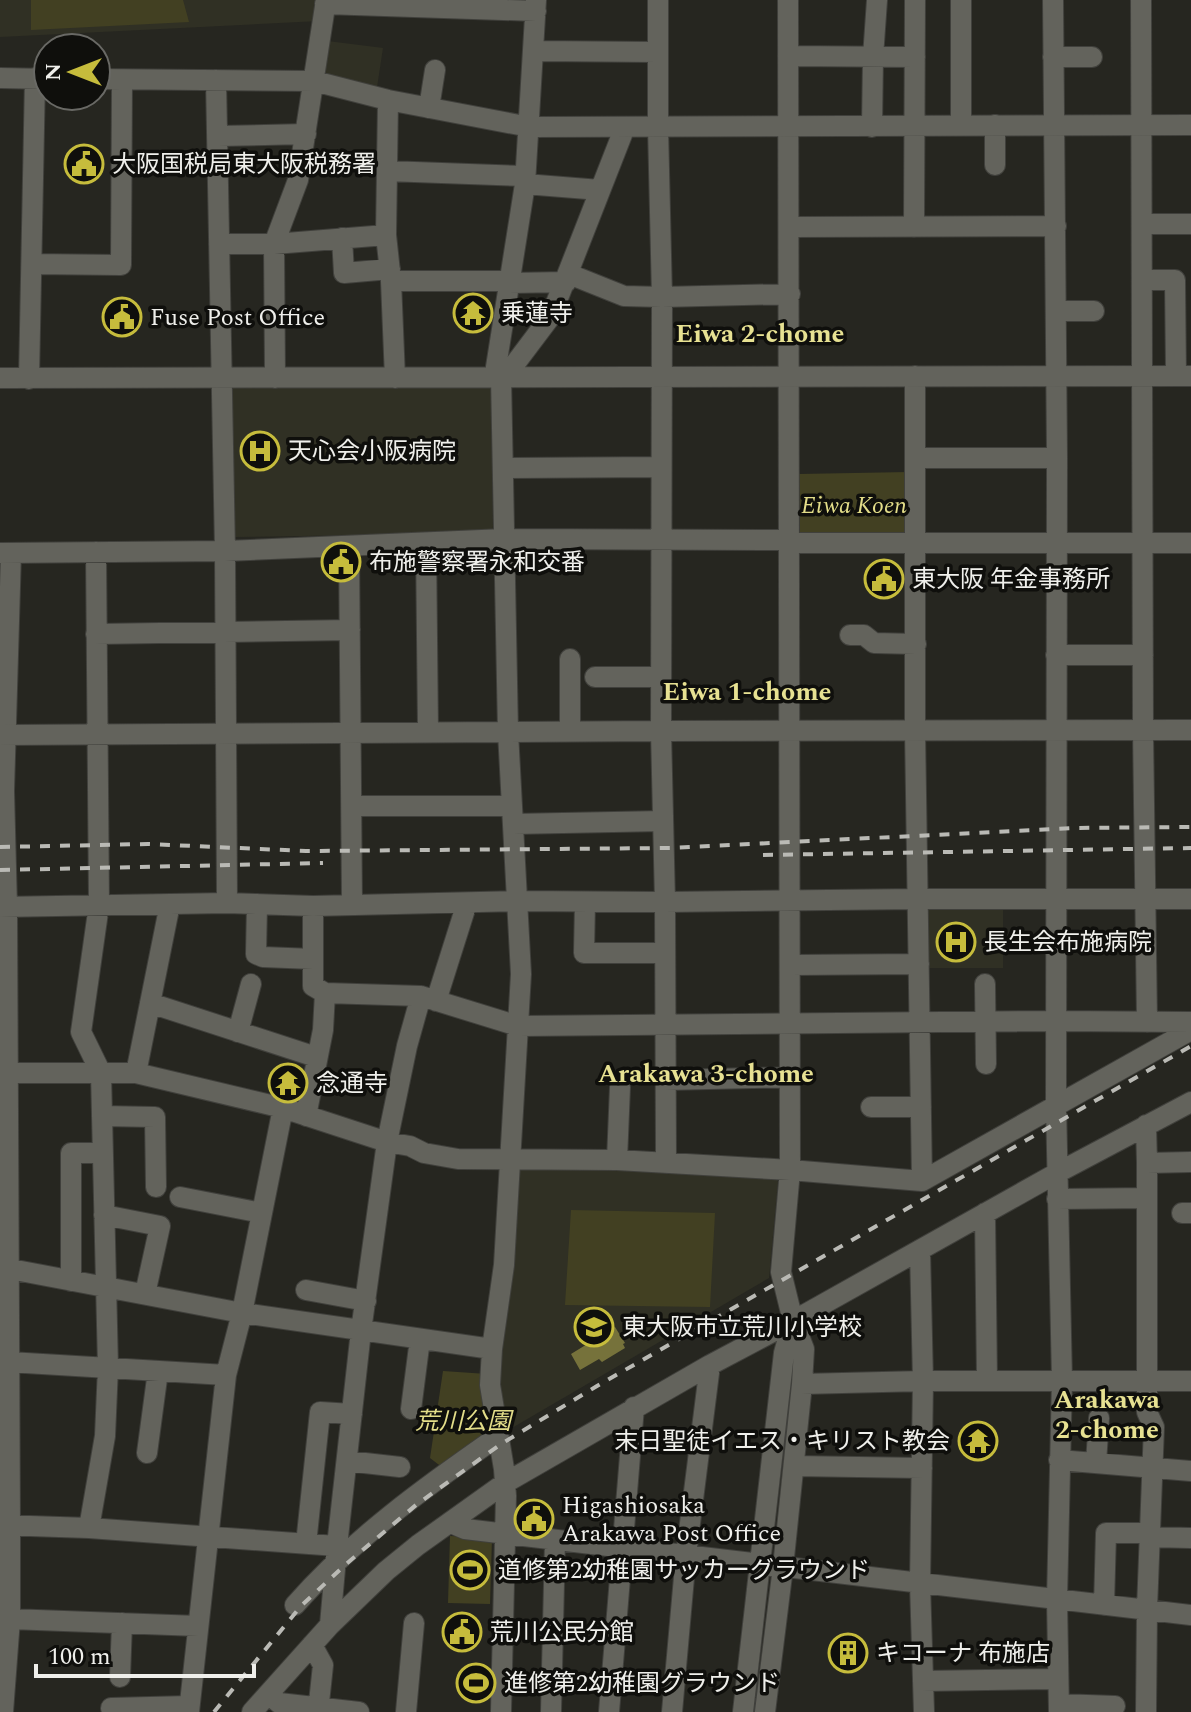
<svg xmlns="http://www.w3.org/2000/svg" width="1191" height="1712" font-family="Spectral,'Noto Sans JP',serif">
<rect width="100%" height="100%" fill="#262620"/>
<!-- built -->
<path fill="#303024" d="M 0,0 L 322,0 L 319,21 L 0,37 Z
M 327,41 L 383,48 L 376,94 L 320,80 Z
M 491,382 L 493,533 L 234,537 L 232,386 Z
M 1003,905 L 1003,968 L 927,968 L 927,906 Z
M 519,1167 L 605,1167 L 775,1177 L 778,1181 L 769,1278 L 505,1432 L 499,1376 Z"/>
<!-- green -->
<path fill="#424022" d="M 31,0 L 183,0 L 189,22 L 31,30 Z
M 909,472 L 909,536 L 800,537 L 799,474 Z
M 571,1210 L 715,1213 L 710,1307 L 565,1305 Z
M 443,1371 L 487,1374 L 492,1434 L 443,1468 L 430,1458 Z
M 450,1536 L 492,1538 L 490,1604 L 448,1603 Z"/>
<!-- water -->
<path fill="#76723b" d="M 615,1327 L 625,1343 L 623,1344 L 625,1348 L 602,1362 L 599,1359 L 580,1370 L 571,1354 Z"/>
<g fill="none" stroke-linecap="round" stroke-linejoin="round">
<!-- minor casing -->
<g stroke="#40403c" stroke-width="22">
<path id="minor" d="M 658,0 L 658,127 L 662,297 L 661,731 L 665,902 L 666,1163
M 961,0 L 961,125
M 1053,0 L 1057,458 L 1056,1104 L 1062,1380 L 1057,1600 L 1059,1712
M 1141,0 L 1143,730 L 1147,1022
M 325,4 L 536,11
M 534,51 L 657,52
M 788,56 L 915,57
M 1053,57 L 1092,57
M 0,78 L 48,79
M 96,79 L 314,81 L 388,100 L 530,127 L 1191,125
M 216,80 L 225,551 L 227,903
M 388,100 L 386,235 L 391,281 L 395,378
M 429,108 L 435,70
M 995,125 L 995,165
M 872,127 L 873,57 L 877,0
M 218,136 L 306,134
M 387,171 L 525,176
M 525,184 L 600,190
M 1142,224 L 1191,224
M 790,227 L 1056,226
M 914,227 L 915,0
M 342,238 L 344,273 L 390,269
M 219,244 L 274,244 L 386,235
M 32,264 L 121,265 L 122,80
M 569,274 L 624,296 L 662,297 L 790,294
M 1142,280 L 1175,280 L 1176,376
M 391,281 L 510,281
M 509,283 L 566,282
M 1056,311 L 1094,311
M 915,376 L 915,730 L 922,1181
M 505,377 L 551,316 L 625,127
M 0,378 L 1191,376
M 275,378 L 274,244 L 298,180 L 326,0
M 29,379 L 35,78
M 916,458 L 1057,458
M 504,468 L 661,467
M 426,543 L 428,732
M 789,543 L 1191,543
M 349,546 L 352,905
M 0,553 L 225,551 L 505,539 L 789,540
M 96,634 L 350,630
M 850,635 L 864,635 L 874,643 L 916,644
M 1056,655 L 1143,655
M 595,677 L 661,677
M 570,731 L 570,659
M 0,735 L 661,731 L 1191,730
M 352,806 L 512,806
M 513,824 L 663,821
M 585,902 L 584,953 L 665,953
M 257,904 L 256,954 L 263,957 L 313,959
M 313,906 L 313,986 L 325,993 L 421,996 L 518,1026 L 1056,1021 L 1191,1022
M 0,907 L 227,903 L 313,906 L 516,901 L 665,902 L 917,899 L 1191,899
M 790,965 L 919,964
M 985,984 L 986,1064
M 436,1001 L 467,903
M 150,1003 L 316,1057
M 238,1032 L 251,984
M 7,1073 L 136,1073 L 283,1108 L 387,1142 L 410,1146 L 424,1153 L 458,1159 L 617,1160 L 790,1170 L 922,1181 L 1191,1030
M 136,1073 L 170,904
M 666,1080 L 790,1077
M 871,1107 L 921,1107
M 102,1116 L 155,1117 L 156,1187
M 306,1116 L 323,1030 L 325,993
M 1146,1125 L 1147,1163
M 617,1160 L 620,1087
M 180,1197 L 262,1213
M 1057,1199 L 1147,1198
M 985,1213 L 987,1381
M 1182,1213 L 1191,1213
M 104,1215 L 160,1226 L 145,1294
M 920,1250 L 923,1381 L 920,1584 L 924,1712
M 0,1267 L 242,1313 L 492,1349
M 71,1281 L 71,1153 L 102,1153
M 306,1290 L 366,1301
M 9,1362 L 226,1375
M 802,1384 L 923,1381 L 1191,1381
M 411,1409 L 420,1339
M 147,1453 L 158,1371
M 1059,1460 L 1191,1471
M 347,1461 L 400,1467
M 1096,1463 L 1099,1418
M 794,1466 L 922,1468
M 451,1523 L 465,1529 L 1191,1615
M 0,1525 L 89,1528 L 337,1546
M 89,1528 L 105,1436 L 108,1367 L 101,1073 L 81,1032 L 99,905 L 96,552
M 1149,1537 L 1191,1538
M 306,1544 L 320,1412 L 352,1414
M 295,1605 C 353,1539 425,1487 497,1437
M 1104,1605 L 1106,1533 L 1149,1533
M 10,1619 L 198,1626
M 330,1625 L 337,1546 L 361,1331 L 387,1142 L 407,1046 L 421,996
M 312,1645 L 323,1665 L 318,1712
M 120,1677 L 122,1623
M 923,1681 L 1058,1679
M 268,1694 L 279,1703 L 359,1712
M 1059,1704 L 1115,1706
M 111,1708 L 189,1706
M 3,1712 L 10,1619 L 10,1526 L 7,907 L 4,791 L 11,553
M 189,1712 L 226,1375 L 242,1313 L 283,1108
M 252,1712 L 330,1625 L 386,1571 L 418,1545 L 505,1483 L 710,1365 L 793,1321 L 1057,1173 L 1191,1102
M 406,1712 L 414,1623
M 501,1712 L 506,1496 L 504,1469 L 490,1385 L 492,1349 L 504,1265 L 521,974 L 508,732 L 501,377 L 496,367 L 525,184 L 536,0
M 551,1712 L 555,1540
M 609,1712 L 634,1407
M 672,1712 L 686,1555 L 710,1365
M 743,1712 L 784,1353 L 793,1321
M 765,1712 L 783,1567 L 802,1384 L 804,1349 L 793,1321 L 781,1272 L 790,1170 L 788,0
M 1146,1712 L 1147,1609 L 1154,1427 L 1147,1412 L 1147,1163 L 1191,1162"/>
</g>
<!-- minor -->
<use href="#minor" stroke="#63635c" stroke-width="20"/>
<!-- rail -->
<path stroke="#babab5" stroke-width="4" stroke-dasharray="10 10" stroke-linecap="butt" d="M 0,847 L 148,844 L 306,851 L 671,848 L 1073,828 L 1191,827
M 763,855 L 1191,848
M 0,870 L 323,863
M 214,1712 L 301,1606 L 345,1565 L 416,1505 L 501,1444 L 597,1386 L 1191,1046"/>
</g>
<!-- icons -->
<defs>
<g id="civic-ring" transform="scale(2)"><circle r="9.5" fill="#0f0f0c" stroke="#c6bc3c" stroke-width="1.5"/><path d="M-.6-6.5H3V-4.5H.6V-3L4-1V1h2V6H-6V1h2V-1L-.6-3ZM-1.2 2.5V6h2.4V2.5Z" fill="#c6bc3c"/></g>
<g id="temple-ring" transform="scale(2)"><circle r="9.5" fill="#0f0f0c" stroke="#c6bc3c" stroke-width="1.5"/><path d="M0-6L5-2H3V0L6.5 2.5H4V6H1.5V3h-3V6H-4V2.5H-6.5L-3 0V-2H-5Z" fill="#c6bc3c"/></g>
<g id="hospital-ring" transform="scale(2)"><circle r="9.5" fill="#0f0f0c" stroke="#c6bc3c" stroke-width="1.5"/><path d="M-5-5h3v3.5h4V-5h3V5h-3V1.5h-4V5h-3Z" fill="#c6bc3c"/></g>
<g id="school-ring" transform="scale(2)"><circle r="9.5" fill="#0f0f0c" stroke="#c6bc3c" stroke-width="1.5"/><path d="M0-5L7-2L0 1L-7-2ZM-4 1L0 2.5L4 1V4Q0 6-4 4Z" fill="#c6bc3c"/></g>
<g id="stadium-ring" transform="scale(2)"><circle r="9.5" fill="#0f0f0c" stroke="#c6bc3c" stroke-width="1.5"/><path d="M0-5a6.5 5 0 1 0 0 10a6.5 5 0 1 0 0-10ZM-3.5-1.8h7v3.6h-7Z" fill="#c6bc3c"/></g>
<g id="building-ring" transform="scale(2)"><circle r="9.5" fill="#0f0f0c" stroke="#c6bc3c" stroke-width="1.5"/><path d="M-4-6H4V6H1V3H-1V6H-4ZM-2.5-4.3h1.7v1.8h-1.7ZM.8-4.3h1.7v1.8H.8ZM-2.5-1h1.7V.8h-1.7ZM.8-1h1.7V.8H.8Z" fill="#c6bc3c"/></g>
</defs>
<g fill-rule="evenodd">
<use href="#civic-ring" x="84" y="164"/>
<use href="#temple-ring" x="473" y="313"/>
<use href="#civic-ring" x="122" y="317"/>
<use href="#hospital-ring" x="260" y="451"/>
<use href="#civic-ring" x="341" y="562"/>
<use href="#civic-ring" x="884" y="579"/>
<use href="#hospital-ring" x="956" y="942"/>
<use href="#temple-ring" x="288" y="1083"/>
<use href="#school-ring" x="594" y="1327"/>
<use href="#temple-ring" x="978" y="1441"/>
<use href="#civic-ring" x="534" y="1519"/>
<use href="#stadium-ring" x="470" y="1570"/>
<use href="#civic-ring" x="462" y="1632"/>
<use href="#building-ring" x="848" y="1653"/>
<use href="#stadium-ring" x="476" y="1683"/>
</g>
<g text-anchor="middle" stroke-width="7" stroke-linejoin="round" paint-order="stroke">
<!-- poi labels -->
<g font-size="24" fill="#efefeb" stroke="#0f0f0c" text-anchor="start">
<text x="112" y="172">大阪国税局東大阪税務署</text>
<text x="501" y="321">乗蓮寺</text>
<text x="150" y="325">Fuse Post Office</text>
<text x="288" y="459">天心会小阪病院</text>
<text x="369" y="570">布施警察署永和交番</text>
<text x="912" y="587">東大阪 年金事務所</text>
<text x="984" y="950">長生会布施病院</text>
<text x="316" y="1091">念通寺</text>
<text x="622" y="1335">東大阪市立荒川小学校</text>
<text x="950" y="1449" text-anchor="end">末日聖徒イエス・キリスト教会</text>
<text x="562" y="1513">Higashiosaka<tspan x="562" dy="28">Arakawa Post Office</tspan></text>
<text x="498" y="1578">道修第2幼稚園サッカーグラウンド</text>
<text x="490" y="1640">荒川公民分館</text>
<text x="876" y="1661">キコーナ 布施店</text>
<text x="504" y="1691">進修第2幼稚園グラウンド</text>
</g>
<!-- park labels -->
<g font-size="24" font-style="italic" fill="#e3dd89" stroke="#0f0f0c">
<text x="854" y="513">Eiwa Koen</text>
<text x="463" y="1429">荒川公園</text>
</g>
<!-- neighbourhood labels -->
<g font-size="26" font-weight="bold" fill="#e7e192" stroke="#0f0f0c">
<text x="760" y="342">Eiwa 2-chome</text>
<text x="747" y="700">Eiwa 1-chome</text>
<text x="706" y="1082">Arakawa 3-chome</text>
<text x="1107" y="1408">Arakawa<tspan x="1107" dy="30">2-chome</tspan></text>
</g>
</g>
<!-- north arrow -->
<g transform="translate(72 72) rotate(270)"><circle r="38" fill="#0f0f0c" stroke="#696965" stroke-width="2"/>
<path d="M0-6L14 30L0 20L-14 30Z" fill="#c6bc3c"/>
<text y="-12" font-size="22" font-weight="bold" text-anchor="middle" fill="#efefeb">N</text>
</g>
<!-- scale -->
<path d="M36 1664v12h218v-12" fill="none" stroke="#efefeb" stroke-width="4"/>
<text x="48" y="1664" font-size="24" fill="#efefeb" stroke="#0f0f0c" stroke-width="6" paint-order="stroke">100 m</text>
</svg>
